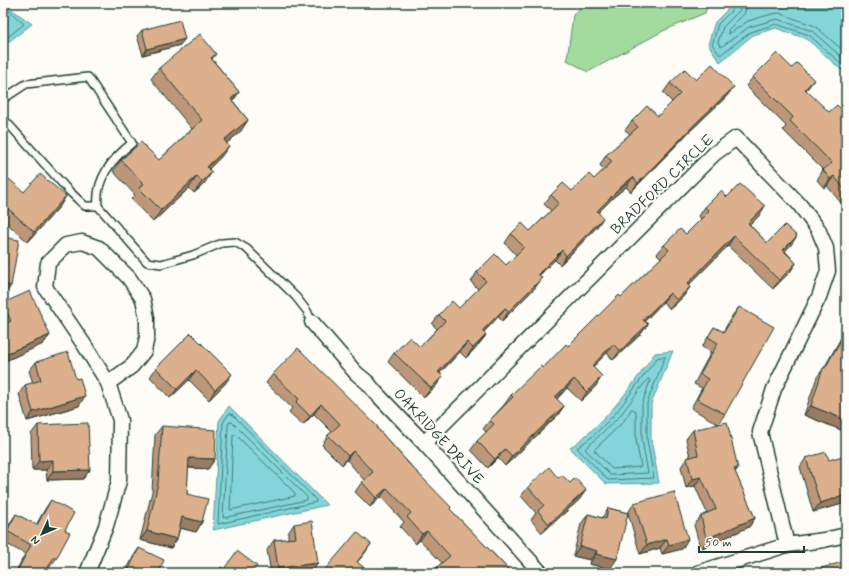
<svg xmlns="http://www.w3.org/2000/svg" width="849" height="576" font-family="Mynerve,sans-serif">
<rect width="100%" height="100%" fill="#fdfcf7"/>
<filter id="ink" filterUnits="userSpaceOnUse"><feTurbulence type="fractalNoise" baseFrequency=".025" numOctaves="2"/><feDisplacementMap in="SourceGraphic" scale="8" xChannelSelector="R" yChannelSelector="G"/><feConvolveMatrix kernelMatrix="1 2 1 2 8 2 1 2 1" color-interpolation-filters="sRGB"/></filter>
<g filter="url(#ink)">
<!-- green -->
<path fill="#a3da9e" stroke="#618c69" d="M 586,3 L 708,3 L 705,13 L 663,31 L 588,72 L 567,60 L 573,15 Z"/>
<!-- water -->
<path fill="#83d5d9" stroke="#5b9897" d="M 3,3 L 32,24 L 3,46 Z
M 734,3 L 846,3 L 846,74 L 807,39 L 776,28 L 753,35 L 720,62 L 708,44 L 715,22 Z
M 673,351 L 651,404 L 651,439 L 659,483 L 606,484 L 570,448 C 608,420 628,391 655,353 Z
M 229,406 L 327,505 L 213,530 L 219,421 Z"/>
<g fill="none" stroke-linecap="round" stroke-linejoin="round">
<!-- shore -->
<path stroke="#477a76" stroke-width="1" d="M 736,3 L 735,7 L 718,24 L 713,42 L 712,44 L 720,55 L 751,32 L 776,24 L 809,35 L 846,68
M 742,3 L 740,10 L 723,27 L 718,42 L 721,47 L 749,27 L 777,19 L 812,31 L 846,61
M 748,3 L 744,14 L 728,30 L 729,34 L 748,21 L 772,14 L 779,13 L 815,26 L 846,53
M 3,41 L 24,24 L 5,7 L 4,3
M 665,357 L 647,403 L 647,440 L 654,478 L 608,480 L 577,448 L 593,436 L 616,413 L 657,358 Z
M 647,380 L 649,379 L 650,381 L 642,404 L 642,440 L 648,473 L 610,475 L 585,449 L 619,417 Z
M 632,409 L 636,411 L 636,440 L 641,467 L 612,469 L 594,450 L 623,422 Z
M 229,414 L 232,414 L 316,500 L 316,502 L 218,524 L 223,423 Z
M 230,422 L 232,422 L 307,497 L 307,500 L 223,518 L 228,425 Z
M 236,435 L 295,493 L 295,496 L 230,510 L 233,436 Z"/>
<!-- service casing -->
<g stroke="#1f3d34" stroke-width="10">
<path id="service" d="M 3,99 L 26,84 L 88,77 L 132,143 C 112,159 95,179 98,206 L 147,262 L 161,264 L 193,255 L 222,243 L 235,242 L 247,249 L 296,297 L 307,311 L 312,322
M 3,118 L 68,190 L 85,206 L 98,206"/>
</g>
<!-- minor casing -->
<g stroke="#1f3d34" stroke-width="17">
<path id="minor" d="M 312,322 L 356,373 L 368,383 L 376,393 L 424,443 L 541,573
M 424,443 L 714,154 L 736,138 L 799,204 L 818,229 L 826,248 L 828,271 L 819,297 L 774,389 L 760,432 L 787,545
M 87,573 L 106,526 L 119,481 L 120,420 L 108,383 L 85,346 L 45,287 L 48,263 L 66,245 L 82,242 L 99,248 L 129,278 L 143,299 L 147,318 L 147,337 L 144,351 L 132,366 L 108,383
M 697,573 L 787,545 L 824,540 L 846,535"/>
</g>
<!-- service -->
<use href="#service" stroke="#fdfcf7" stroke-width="7"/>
<!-- minor -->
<use href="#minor" stroke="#fdfcf7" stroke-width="14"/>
</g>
<!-- wall -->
<path fill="#bd9779" stroke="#1f3d34" d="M 142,30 L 180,45 L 143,55 L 137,36 Z
M 216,54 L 212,59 L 239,92 L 233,101 L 248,120 L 240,132 L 227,143 L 221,157 L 209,169 L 204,184 L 194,193 L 189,188 L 153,222 L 131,199 L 135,195 L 113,171 L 121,160 L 159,160 L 192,129 L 151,79 L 159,68 Z
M 792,68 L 814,80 L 806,90 L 846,140 L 846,209 L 827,186 L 824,188 L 817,180 L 823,170 L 783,130 L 786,126 L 746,86 L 753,77 Z
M 696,80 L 727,96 L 688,133 L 631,192 L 626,187 L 615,196 L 598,213 L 597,227 L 560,265 L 555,260 L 539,276 L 535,288 L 502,321 L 498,317 L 484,332 L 486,335 L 479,344 L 466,358 L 460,352 L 440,373 L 443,376 L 436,386 L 424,398 L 388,362 L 394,353 L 420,347 L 437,329 L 432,324 L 439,315 L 459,308 L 478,289 L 471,282 L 477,272 L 506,265 L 516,255 L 505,243 L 511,234 L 530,231 L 551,211 L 544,204 L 551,195 L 572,191 L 594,179 L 604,170 L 600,165 L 606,155 L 630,134 L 625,130 L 632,121 L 658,116 L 672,102 L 663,93 L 670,83 Z
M 3,186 L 24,192 L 66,196 L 60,206 L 28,242 L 3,220 Z
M 727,197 L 759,216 L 750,225 L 767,243 L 791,245 L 785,251 L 796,263 L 790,272 L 773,289 L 728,246 L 688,286 L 690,287 L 683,297 L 670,309 L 663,302 L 645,321 L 648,324 L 641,334 L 613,360 L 607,353 L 593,367 L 596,386 L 581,401 L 567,388 L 557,399 L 564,406 L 557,416 L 505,466 L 498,458 L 488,468 L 471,450 L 477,441 L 486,432 L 483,429 L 490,420 L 504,405 L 511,395 L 568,346 L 621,297 L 661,258 L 657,254 L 664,245 L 686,234 L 701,219 L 699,216 L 705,207 Z
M 3,303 L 50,335 L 43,344 L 3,362 Z
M 739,307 L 725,414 L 718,424 L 691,408 L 702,388 L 694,384 L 711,352 L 702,347 L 714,327 L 723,332 L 732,316 Z
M 846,329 L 846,432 L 804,415 L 817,377 L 824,368 Z
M 191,333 L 225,384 L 209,400 L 189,380 L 170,398 L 150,377 L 156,368 Z
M 36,362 L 79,406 L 27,421 L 19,394 L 25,385 L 33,383 L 29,371 Z
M 273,374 L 377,428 L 450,509 L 510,571 L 509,573 L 433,573 L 437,567 L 442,563 L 420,540 L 416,544 L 400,527 L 404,522 L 381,497 L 370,507 L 355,492 L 362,482 L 364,480 L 347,460 L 342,465 L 322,445 L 328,435 L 332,432 L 314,414 L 303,425 L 289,412 L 292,408 L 266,383 Z
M 38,425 L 90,470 L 83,479 L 47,480 L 46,470 L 32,470 L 31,434 Z
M 162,426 L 215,459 L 208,469 L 188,468 L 187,494 L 202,522 L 196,532 L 180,528 L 177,539 L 171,548 L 140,540 L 152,492 L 155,435 Z
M 693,430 L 738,468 L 735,472 L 755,518 L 749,527 L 702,548 L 699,543 L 694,525 L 701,516 L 707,513 L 695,486 L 686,488 L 681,467 L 687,458 L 690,457 L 686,439 Z
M 806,458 L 829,460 L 846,503 L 813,512 L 800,467 Z
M 558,478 L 586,490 L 579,500 L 542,533 L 531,520 L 536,513 L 521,496 L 528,487 Z
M 51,500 L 65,530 L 56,559 L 49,568 L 48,567 L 45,573 L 15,573 L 25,554 L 3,542 L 3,535 L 10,523 L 16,514 L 36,525 L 45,509 Z
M 634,503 L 682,549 L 662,554 L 660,548 L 640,554 L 628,513 L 610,569 L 589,564 L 590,560 L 573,556 L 581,524 L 588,514 L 602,518 L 608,508 L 628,513 Z
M 294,524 L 312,572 L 307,573 L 271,573 L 267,550 L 274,540 L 288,539 L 288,533 Z
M 139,548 L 158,573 L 125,573 L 133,557 Z"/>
<!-- shaded-wall -->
<path fill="#9a7b63" stroke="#1f3d34" d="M 185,39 L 180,45 L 143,55 L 147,49 Z
M 814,80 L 807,89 L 798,98 L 805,89 Z
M 734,87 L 727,96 L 688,133 L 631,192 L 638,183 L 695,124 Z
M 239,92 L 231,104 L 231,99 Z
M 248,120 L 240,132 L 216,152 L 224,140 Z
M 846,127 L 846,130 L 834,142 L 840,133 Z
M 229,146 L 221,157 L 199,179 L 207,167 Z
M 212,172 L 204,184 L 194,193 L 202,182 Z
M 197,176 L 189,188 L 153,222 L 161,210 Z
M 834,176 L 827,186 L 824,188 L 830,179 Z
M 633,177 L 626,187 L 615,196 L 590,221 L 597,211 L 621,187 Z
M 66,196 L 60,206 L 28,242 L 34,232 Z
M 765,206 L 759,216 L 742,233 L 748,223 Z
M 603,218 L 597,227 L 560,265 L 566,256 Z
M 734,236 L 728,246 L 680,294 L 687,284 Z
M 797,236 L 791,245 L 777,260 L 783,250 Z
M 562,250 L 555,260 L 531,283 L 538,274 Z
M 796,263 L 790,272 L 773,289 L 779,280 Z
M 542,278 L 535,288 L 502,321 L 509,311 Z
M 3,284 L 11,286 L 4,295 L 3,295 Z
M 690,287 L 683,297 L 670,309 L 677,300 Z
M 670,293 L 663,302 L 637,329 L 643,320 Z
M 505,308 L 498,317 L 476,340 L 482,331 Z
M 648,324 L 641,334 L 613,360 L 620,351 Z
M 50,335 L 43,344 L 3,362 L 3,355 Z
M 486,335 L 479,344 L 466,358 L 473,348 Z
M 467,342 L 460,352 L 432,381 L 438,372 Z
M 613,344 L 607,353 L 585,375 L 592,366 Z
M 196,370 L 189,380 L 170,398 L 177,389 Z
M 232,374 L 225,384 L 209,400 L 215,390 Z
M 443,376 L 436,386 L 424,398 L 431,388 Z
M 602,376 L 596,386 L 581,401 L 587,392 Z
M 574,379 L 567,388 L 549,407 L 555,397 Z
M 85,396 L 79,406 L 27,421 L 33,412 Z
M 321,404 L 314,414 L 303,425 L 310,416 Z
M 564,406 L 557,416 L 505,466 L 512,456 Z
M 811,406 L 846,420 L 846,432 L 804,415 Z
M 505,449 L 498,458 L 488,468 L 495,459 Z
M 353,451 L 347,460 L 342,465 L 348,456 Z
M 189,458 L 215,459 L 208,469 L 182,467 Z
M 53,460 L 46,470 L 32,470 L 39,461 Z
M 738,468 L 731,478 L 734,469 Z
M 90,470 L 83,479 L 47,480 L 53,471 Z
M 701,477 L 695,486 L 686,488 L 692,479 Z
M 387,488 L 381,497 L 370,507 L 376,498 Z
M 586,490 L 579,500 L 542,533 L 549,524 Z
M 846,495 L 846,503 L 813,512 L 820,503 Z
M 182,517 L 202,522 L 196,532 L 176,527 Z
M 755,518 L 749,527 L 702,548 L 708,538 Z
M 147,531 L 177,539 L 171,548 L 140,540 Z
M 427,531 L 420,540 L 416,544 L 422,534 Z
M 667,539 L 660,548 L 640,554 L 647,545 Z
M 688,539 L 682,549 L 662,554 L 669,545 Z
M 371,544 L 365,553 L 350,571 Z
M 580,546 L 597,551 L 590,560 L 573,556 Z
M 596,554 L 617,559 L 610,569 L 589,564 Z
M 318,563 L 312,572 L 307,573 L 275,573 L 278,568 Z"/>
<!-- building -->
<path fill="#dcb08d" stroke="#1f3d34" d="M 180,20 L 185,39 L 147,49 L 142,30 Z
M 200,34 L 216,54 L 211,58 L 239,92 L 231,99 L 248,120 L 224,140 L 229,146 L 207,167 L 212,172 L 202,182 L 197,176 L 161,210 L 139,188 L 144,184 L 121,160 L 141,142 L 159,160 L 202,120 L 159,68 Z
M 777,53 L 792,68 L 797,63 L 814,80 L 805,89 L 829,112 L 837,105 L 846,114 L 846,127 L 840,133 L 846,140 L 846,191 L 834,176 L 830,179 L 823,170 L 832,163 L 790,121 L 793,117 L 753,77 Z
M 712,64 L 734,87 L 695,124 L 638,183 L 633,177 L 621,187 L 597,211 L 603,218 L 566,256 L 562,250 L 538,274 L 542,278 L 509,311 L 505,308 L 482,331 L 486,335 L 473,348 L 467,342 L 438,372 L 443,376 L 431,388 L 394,353 L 410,337 L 420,347 L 445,321 L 439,315 L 452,301 L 459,308 L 486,281 L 477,272 L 495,254 L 506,265 L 524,247 L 511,234 L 522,223 L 530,231 L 559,203 L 551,195 L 563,183 L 572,191 L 589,174 L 594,179 L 612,162 L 606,155 L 638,127 L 632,121 L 647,106 L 658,116 L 680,94 L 670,83 L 685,69 L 696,80 Z
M 40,174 L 66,196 L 34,232 L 3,204 L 3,186 L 9,179 L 24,192 Z
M 740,184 L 765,206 L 748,223 L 767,243 L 785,225 L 797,236 L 783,250 L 796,263 L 779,280 L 734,236 L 687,284 L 690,287 L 677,300 L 670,293 L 643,320 L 648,324 L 620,351 L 613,344 L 592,366 L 602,376 L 587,392 L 574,379 L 555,397 L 564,406 L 512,456 L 505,449 L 495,459 L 477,441 L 494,424 L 490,420 L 513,397 L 511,395 L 541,366 L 543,368 L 566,344 L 568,346 L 619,295 L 621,297 L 669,250 L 664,245 L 680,229 L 686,234 L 709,211 L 705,207 L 721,191 L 727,197 Z
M 3,237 L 19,240 L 11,286 L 3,284 Z
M 30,291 L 50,335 L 3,355 L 3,325 L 11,321 L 3,303 Z
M 739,307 L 774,327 L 725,414 L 697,399 L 708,379 L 700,374 L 718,343 L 708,337 L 714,327 L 724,332 Z
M 846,331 L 846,420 L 811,406 L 823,368 L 825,368 Z
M 191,333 L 232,374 L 215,390 L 196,370 L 177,389 L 156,368 Z
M 298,348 L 378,427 L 377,428 L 411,466 L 451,507 L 450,509 L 510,571 L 508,573 L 443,573 L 437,567 L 450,556 L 427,531 L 422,534 L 407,517 L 411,513 L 387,488 L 376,498 L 362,482 L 373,472 L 353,451 L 348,456 L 328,435 L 340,424 L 321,404 L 310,416 L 296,402 L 299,399 L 273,374 Z
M 68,352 L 76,379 L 80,378 L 85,396 L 33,412 L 25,385 L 41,380 L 36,362 Z
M 727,422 L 738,468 L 734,469 L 755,518 L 708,538 L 705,534 L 701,516 L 716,509 L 701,477 L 692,479 L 687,458 L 698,455 L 693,430 Z
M 88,423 L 90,470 L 53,471 L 53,460 L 39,461 L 38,425 Z
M 162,426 L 216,430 L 215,459 L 189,458 L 187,494 L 208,499 L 202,522 L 182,517 L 177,539 L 147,531 L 158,483 Z
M 826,452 L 829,460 L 846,455 L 846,495 L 820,503 L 806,458 Z
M 549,467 L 558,478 L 562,475 L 570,483 L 575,478 L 586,490 L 549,524 L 538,511 L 544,505 L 528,487 Z
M 674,492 L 688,539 L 669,545 L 667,539 L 647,545 L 634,503 Z
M 51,500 L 74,513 L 65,530 L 70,533 L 56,559 L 54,557 L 45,573 L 16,573 L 31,545 L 7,531 L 16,514 L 37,525 Z
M 608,508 L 628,513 L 617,559 L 596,554 L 597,551 L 580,546 L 588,514 L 606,519 Z
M 312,521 L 318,563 L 278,568 L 274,540 L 296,538 L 294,524 Z
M 357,532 L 371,544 L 357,562 L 371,573 L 325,573 L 323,572 Z
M 139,548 L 164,560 L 158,573 L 127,573 Z
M 237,551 L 257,566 L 251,573 L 216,573 L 221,567 L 224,569 Z
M 846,561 L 846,573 L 804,573 Z"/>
</g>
<g text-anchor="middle" stroke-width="4" stroke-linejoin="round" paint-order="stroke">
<!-- street labels -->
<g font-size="15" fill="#1f3d34" stroke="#fdfcf7">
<text transform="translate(662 184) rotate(-44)" y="5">BRADFORD CIRCLE</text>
<text transform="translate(439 436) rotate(47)" y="5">OAKRIDGE DRIVE</text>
</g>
</g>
<!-- margin -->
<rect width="849" height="576" fill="none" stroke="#fdfcf7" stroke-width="16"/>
<rect x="8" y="8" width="833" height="560" fill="none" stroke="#1f3d34" stroke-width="1.5" filter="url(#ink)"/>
<!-- north arrow -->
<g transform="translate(42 534) rotate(226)" stroke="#fdfcf7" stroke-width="3" paint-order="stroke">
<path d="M0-3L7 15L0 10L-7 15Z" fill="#1f3d34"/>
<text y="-6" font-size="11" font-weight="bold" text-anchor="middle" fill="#1f3d34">N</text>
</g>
<!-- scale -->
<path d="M699 546v6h105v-6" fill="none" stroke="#1f3d34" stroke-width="2"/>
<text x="705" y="546" font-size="12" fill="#1f3d34" stroke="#fdfcf7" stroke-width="3" paint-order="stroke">50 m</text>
</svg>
